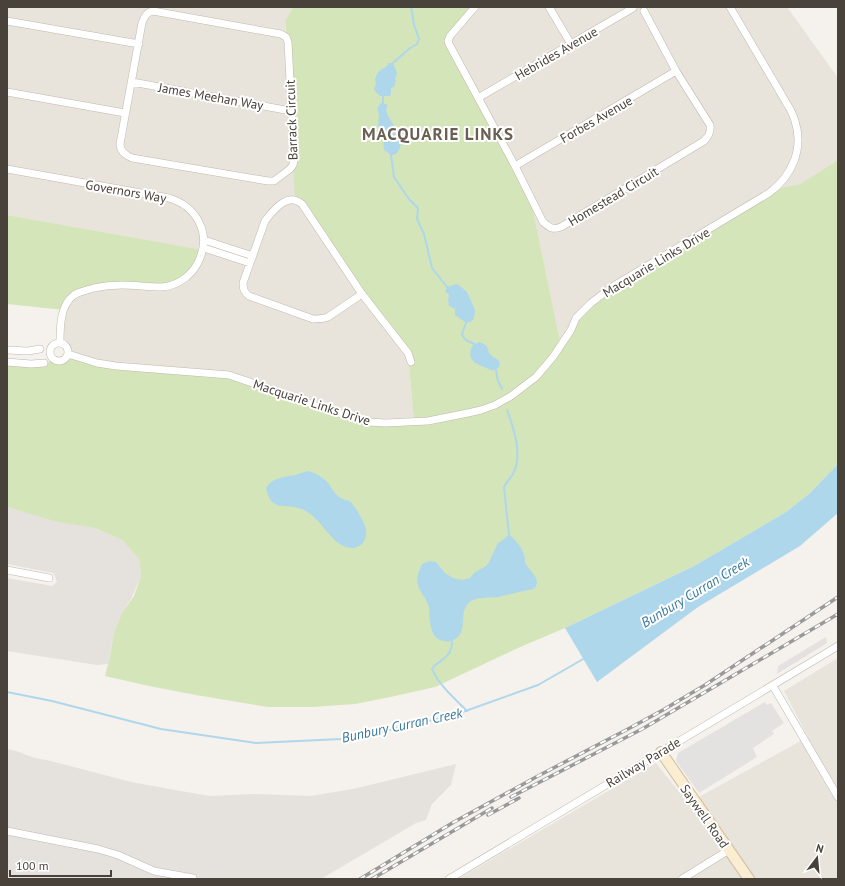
<svg xmlns="http://www.w3.org/2000/svg" width="845" height="886" font-family="'PT Sans',sans-serif">
<rect width="100%" height="100%" fill="#f5f1ec"/>
<!-- residential -->
<path fill="#e8e3db" d="M 7,7 L 293,7 L 285,21 L 291,111 L 408,354 L 414,421 L 390,424 L 97,363 L 68,352 L 67,347 L 62,343 L 60,320 L 73,296 L 203,250 L 7,215 Z
M 475,7 L 787,7 L 838,78 L 838,160 L 800,184 L 775,189 L 561,346 L 530,196 L 449,39 Z
M 838,658 L 838,879 L 458,879 L 656,763 L 688,803 L 808,737 L 784,691 Z"/>
<!-- industrial -->
<path fill="#e5e1dd" d="M 7,507 L 62,522 L 95,528 L 122,540 L 139,559 L 141,576 L 131,599 L 122,613 L 114,633 L 108,664 L 97,665 L 7,651 L 7,578 L 52,586 L 57,582 L 55,576 L 53,573 L 7,564 Z
M 7,749 L 16,751 L 35,758 L 51,761 L 131,782 L 209,796 L 255,794 L 311,796 L 353,789 L 456,764 L 451,785 L 432,804 L 426,820 L 416,823 L 321,879 L 7,879 Z"/>
<!-- green -->
<path fill="#d4e5b9" d="M 293,7 L 475,7 L 448,40 L 530,196 L 561,346 L 591,303 L 775,189 L 800,184 L 838,160 L 838,464 L 810,493 L 786,512 L 694,566 L 565,628 L 518,648 L 435,687 L 395,696 L 355,704 L 313,707 L 268,707 L 196,695 L 149,686 L 105,676 L 110,656 L 114,633 L 122,613 L 134,596 L 141,576 L 139,559 L 122,540 L 95,528 L 58,522 L 7,507 L 7,362 L 28,364 L 56,361 L 63,361 L 67,355 L 97,363 L 229,376 L 366,422 L 414,421 L 408,354 L 295,200 L 287,38 L 285,21 Z
M 7,215 L 203,250 L 198,263 L 171,285 L 107,286 L 73,296 L 64,310 L 7,304 Z"/>
<!-- parking -->
<path fill="#e4e2e0" d="M 826,637 L 827,643 L 777,674 L 778,666 Z
M 765,702 L 767,705 L 771,703 L 784,723 L 772,731 L 774,734 L 753,748 L 757,757 L 699,793 L 676,761 L 678,753 Z"/>
<!-- water -->
<path fill="#afd7eb" d="M 389,63 L 393,63 L 397,73 L 395,79 L 396,81 L 394,87 L 391,88 L 391,93 L 390,96 L 380,96 L 374,90 L 376,83 L 375,79 L 377,74 L 379,71 L 387,66 Z
M 381,103 L 383,103 L 388,105 L 386,110 C 388,116 391,122 395,127 C 397,130 400,132 401,135 C 403,139 400,150 397,153 C 395,155 393,155 391,155 L 384,150 L 383,136 L 378,126 L 379,115 L 377,108 Z
M 456,284 L 459,285 L 467,292 L 475,310 L 474,318 L 472,321 L 466,323 L 455,315 L 455,309 L 448,305 L 449,304 L 448,301 L 449,294 L 445,292 L 447,287 Z
M 479,342 C 491,346 486,350 491,355 C 493,358 497,358 499,361 C 502,365 497,371 491,370 C 488,369 477,364 474,362 C 467,355 470,345 479,342 Z
M 838,464 L 838,513 L 800,546 L 698,607 L 597,682 L 565,628 L 694,566 L 786,512 L 810,493 Z
M 308,471 C 316,473 324,478 329,484 C 331,487 333,491 336,494 C 338,496 341,499 343,499 C 347,501 346,499 349,501 C 353,503 354,507 357,510 C 362,520 372,532 362,544 C 360,546 357,547 354,548 C 337,549 327,530 316,519 C 312,515 309,513 304,510 C 287,502 271,514 266,488 C 273,477 285,477 295,475 C 300,473 304,472 308,471 Z
M 509,535 C 513,537 513,538 516,541 C 521,547 523,551 525,558 C 525,562 524,561 526,564 C 530,571 540,578 536,586 C 534,590 531,590 528,590 C 518,592 508,595 498,597 C 491,598 479,597 473,600 C 455,609 471,633 453,640 C 449,642 448,642 444,641 C 429,639 430,620 429,608 C 428,603 426,600 423,595 C 414,582 417,576 422,564 L 430,561 L 436,562 L 445,573 L 453,578 L 462,580 L 470,578 L 474,573 L 486,566 L 489,562 L 498,543 C 503,541 505,537 509,535 Z"/>
<g fill="none" stroke-linecap="round" stroke-linejoin="round">
<!-- stream -->
<path stroke="#afd7eb" stroke-width="2" d="M 393,63 L 410,48 L 417,44 L 419,39 L 414,25 L 412,12 L 411,7
M 383,96 L 383,103
M 391,155 L 394,177 L 409,199 L 418,208 L 417,219 L 424,234 L 432,268 L 447,287
M 466,323 L 463,331 L 462,335 L 466,340 L 474,344
M 496,370 L 498,381 L 502,389
M 507,410 C 514,429 523,455 513,474 C 510,478 507,482 504,487 L 509,535
M 452,641 C 452,656 444,658 434,666 L 432,669 C 438,684 455,699 467,711
M 7,692 L 52,701 L 161,729 L 256,743 L 341,739 L 366,735 L 417,724 L 460,713 L 538,685 L 585,658"/>
<!-- street casing -->
<g stroke="#c0b8af" stroke-width="8">
<path id="street" d="M 475,7 L 450,36 L 448,41 L 449,44 L 515,166 L 543,222 C 550,228 552,230 561,227 L 704,141 C 709,136 711,132 710,125 L 676,71 L 644,11
M 549,7 L 571,44
M 153,11 L 275,33 L 281,34 L 286,37 L 288,42 L 294,160 L 293,165 L 290,169 L 274,181 L 268,181 L 132,158 C 125,155 120,151 120,144 L 142,23 C 144,18 146,12 153,11 Z
M 7,21 L 139,44
M 132,82 L 291,111
M 7,92 L 125,113
M 478,98 L 633,8
M 515,166 L 676,71
M 7,169 L 169,198 C 182,202 193,210 199,222 C 205,234 205,246 200,258 C 194,274 179,286 161,287 C 148,287 135,285 122,285 C 112,285 103,286 94,288 C 88,290 80,291 74,295 C 60,305 60,327 60,343
M 204,240 L 253,256
M 204,248 L 250,263
M 362,294 L 302,204 C 298,201 294,199 290,200 C 281,201 270,214 265,221 L 243,283 C 243,289 244,292 249,296 L 313,319 C 319,319 323,319 328,317 L 362,294 L 408,353 L 411,362
M50 352a9 9 0 1 1 18 0a9 9 0 1 1-18 0Z
M 7,350 L 28,351 L 40,349
M 68,354 L 97,363 L 116,366 L 229,375 L 287,395 L 322,408 L 368,422 L 386,423 L 428,421 L 468,413 L 481,410 L 495,405 L 511,396 L 536,377 L 553,357 L 571,330 L 576,318 L 591,303 L 612,287 L 769,193 C 792,176 804,149 795,121 C 794,117 792,113 790,109 L 730,7
M 7,362 L 31,364 L 44,363
M 7,570 L 49,578
M 773,686 L 838,797
M 7,831 L 98,849 L 118,855 L 154,871 L 193,878
M 449,879 L 838,646
M 682,879 L 729,850"/>
</g>
<!-- secondary casing -->
<g stroke="#d0c0a0" stroke-width="12">
<path id="secondary" d="M 661,752 L 749,879"/>
</g>
<!-- street -->
<use href="#street" stroke="#fff" stroke-width="7"/>
<!-- secondary -->
<use href="#secondary" stroke="#faedd1" stroke-width="10"/>
<!-- rail casing -->
<g stroke="#999" stroke-width="3.5">
<path id="rail" d="M 511,797 L 644,728 L 838,614
M 488,815 L 519,798
M 360,879 L 454,822 L 538,776 L 628,729 L 663,710 L 705,685 L 838,597
M 372,879 L 492,808"/>
</g>
<!-- rail -->
<use href="#rail" stroke="#fff" stroke-width="2" stroke-dasharray="6" stroke-linecap="butt"/>
</g>
<g text-anchor="middle" stroke-width="4" stroke-linejoin="round" paint-order="stroke">
<!-- street labels -->
<g font-size="13" fill="#49423a" stroke="#fff">
<text transform="translate(556 53) rotate(-30)" y="5">Hebrides Avenue</text>
<text transform="translate(211 96) rotate(10)" y="5">James Meehan Way</text>
<text transform="translate(596 119) rotate(-30)" y="5">Forbes Avenue</text>
<text transform="translate(291 120) rotate(-92)" y="5">Barrack Circuit</text>
<text transform="translate(126 191) rotate(10)" y="5">Governors Way</text>
<text transform="translate(613 196) rotate(-31)" y="5">Homestead Circuit</text>
<text transform="translate(656 262) rotate(-31)" y="5">Macquarie Links Drive</text>
<text transform="translate(312 402) rotate(18)" y="5">Macquarie Links Drive</text>
<text transform="translate(643 762) rotate(-31)" y="5">Railway Parade</text>
<text transform="translate(705 816) rotate(55)" y="5">Saywell Road</text>
</g>
<!-- water labels -->
<g font-size="14" font-style="italic" fill="#38799c" stroke="#fff">
<text transform="translate(695 592) rotate(-31)" y="5">Bunbury Curran Creek</text>
<text transform="translate(402 725) rotate(-12)" y="5">Bunbury Curran Creek</text>
</g>
<!-- district labels -->
<g font-size="17" font-weight="bold" letter-spacing="1" fill="#6a5f52" stroke="#fff">
<text x="438" y="140">MACQUARIE LINKS</text>
</g>
</g>
<!-- border -->
<rect width="845" height="886" fill="none" stroke="#49423a" stroke-width="16"/>
<!-- north arrow -->
<g transform="translate(817 858) rotate(16)" stroke="#ffffff" stroke-width="3" paint-order="stroke">
<path d="M0-3L7 15L0 10L-7 15Z" fill="#49423a"/>
<text y="-6" font-size="11" font-weight="bold" text-anchor="middle" fill="#49423a">N</text>
</g>
<!-- scale -->
<path d="M10 870v6h101v-6" fill="none" stroke="#49423a" stroke-width="2"/>
<text x="16" y="870" font-size="12" fill="#49423a" stroke="#ffffff" stroke-width="3" paint-order="stroke">100 m</text>
</svg>
